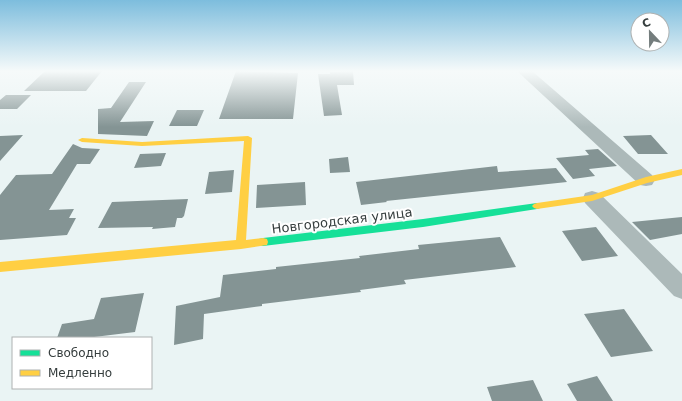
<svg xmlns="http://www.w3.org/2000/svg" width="682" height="401" font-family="'DejaVu Sans',sans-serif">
<rect width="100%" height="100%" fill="#eaf4f4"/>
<!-- building -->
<path fill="#849494" d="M 45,71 L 102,71 L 86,91 L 24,91 Z
M 236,71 L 298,73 L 293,119 L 219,119 Z
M 353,71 L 354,85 L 337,85 L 342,115 L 324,116 L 318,74 L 330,74 L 330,72 Z
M 129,82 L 146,82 L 120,122 L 154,121 L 147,136 L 98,134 L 98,109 L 111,108 Z
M 6,95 L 31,95 L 17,109 L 0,109 L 0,100 Z
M 177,110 L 204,110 L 197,126 L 169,126 Z
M 23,135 L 0,161 L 0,136 Z
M 651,135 L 668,154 L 638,154 L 623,136 Z
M 73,144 L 82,148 L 100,149 L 90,164 L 77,164 L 49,210 L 74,209 L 69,218 L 76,218 L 67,235 L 0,240 L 0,195 L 16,175 L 52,174 Z
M 598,149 L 617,166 L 589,169 L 595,176 L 573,179 L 556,158 L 589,155 L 585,150 Z
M 166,153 L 161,166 L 134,168 L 140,154 Z
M 348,157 L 350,172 L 330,173 L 329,159 Z
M 497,166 L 498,172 L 556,168 L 567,182 L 386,201 L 387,202 L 361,205 L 356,182 Z
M 234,170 L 232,192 L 205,194 L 209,172 Z
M 305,182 L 306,205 L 256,208 L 257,185 Z
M 188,199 L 184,216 L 182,218 L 177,218 L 175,227 L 152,229 L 153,227 L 98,228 L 112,202 Z
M 682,217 L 682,234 L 650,240 L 632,222 Z
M 596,227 L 618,256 L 582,261 L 562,231 Z
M 500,237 L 516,267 L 404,280 L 406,284 L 360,290 L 361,292 L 262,304 L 262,306 L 204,314 L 203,339 L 174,345 L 176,306 L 220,297 L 223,275 L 276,269 L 276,267 L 360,258 L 359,256 L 419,249 L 418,245 Z
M 144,293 L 135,332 L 86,338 L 57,338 L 62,324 L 94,319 L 101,298 Z
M 624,309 L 653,351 L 611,357 L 584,314 Z
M 597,376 L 613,401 L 577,401 L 567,384 Z
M 533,380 L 543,401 L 492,401 L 487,387 Z"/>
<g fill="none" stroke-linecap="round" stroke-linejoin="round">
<!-- street -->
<path fill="#acb9b9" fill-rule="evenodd" d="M 517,71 L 532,71 L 652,175 L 655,180 L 652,185 L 646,186 L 640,185 Z
M 592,191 L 599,193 L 682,274 L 682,299 L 674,296 L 585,203 L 583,198 L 585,193 Z"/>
<!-- fast -->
<path fill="#16e098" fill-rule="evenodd" d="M 537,203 L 540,204 L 542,206 L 540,208 L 537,209 L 423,227 L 263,246 L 259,245 L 258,242 L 259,239 L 263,238 L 423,219 Z"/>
<!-- slow -->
<path fill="#ffcf43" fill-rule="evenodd" d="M 248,136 L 252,138 L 246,240 L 263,238 L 267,239 L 268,242 L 267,245 L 241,249 L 0,272 L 0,262 L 236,240 L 244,141 L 142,146 L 82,142 L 78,140 L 82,138 L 142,142 Z
M 682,169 L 682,175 L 647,183 L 592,201 L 537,209 L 534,208 L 532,206 L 534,204 L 537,203 L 592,195 L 646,177 Z"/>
</g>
<!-- sky -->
<linearGradient id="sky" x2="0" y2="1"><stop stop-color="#7dbddd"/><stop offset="0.56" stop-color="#f6fafa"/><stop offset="1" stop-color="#f6fafa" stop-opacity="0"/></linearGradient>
<rect width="682" height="127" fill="url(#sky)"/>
<g text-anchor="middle" stroke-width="4" stroke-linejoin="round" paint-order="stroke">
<!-- street labels -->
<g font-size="13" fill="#353d3d" stroke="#fff">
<text transform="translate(342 220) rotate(-7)" y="5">Новгородская улица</text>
</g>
</g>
<!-- legend -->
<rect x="12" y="337" width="140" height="52" fill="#ffffff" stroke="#aeb1b1"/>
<rect x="20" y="350" width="20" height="6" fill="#16e098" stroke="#aeb1b1"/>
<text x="48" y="357" font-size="12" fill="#353d3d">Свободно</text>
<rect x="20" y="370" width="20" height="6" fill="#ffcf43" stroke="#aeb1b1"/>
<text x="48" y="377" font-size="12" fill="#353d3d">Медленно</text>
<!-- north arrow -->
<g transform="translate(650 32) rotate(338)"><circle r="19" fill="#ffffff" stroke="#aeb1b1"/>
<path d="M0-3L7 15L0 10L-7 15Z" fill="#747d7d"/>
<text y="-6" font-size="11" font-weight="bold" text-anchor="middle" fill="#353d3d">С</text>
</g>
</svg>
